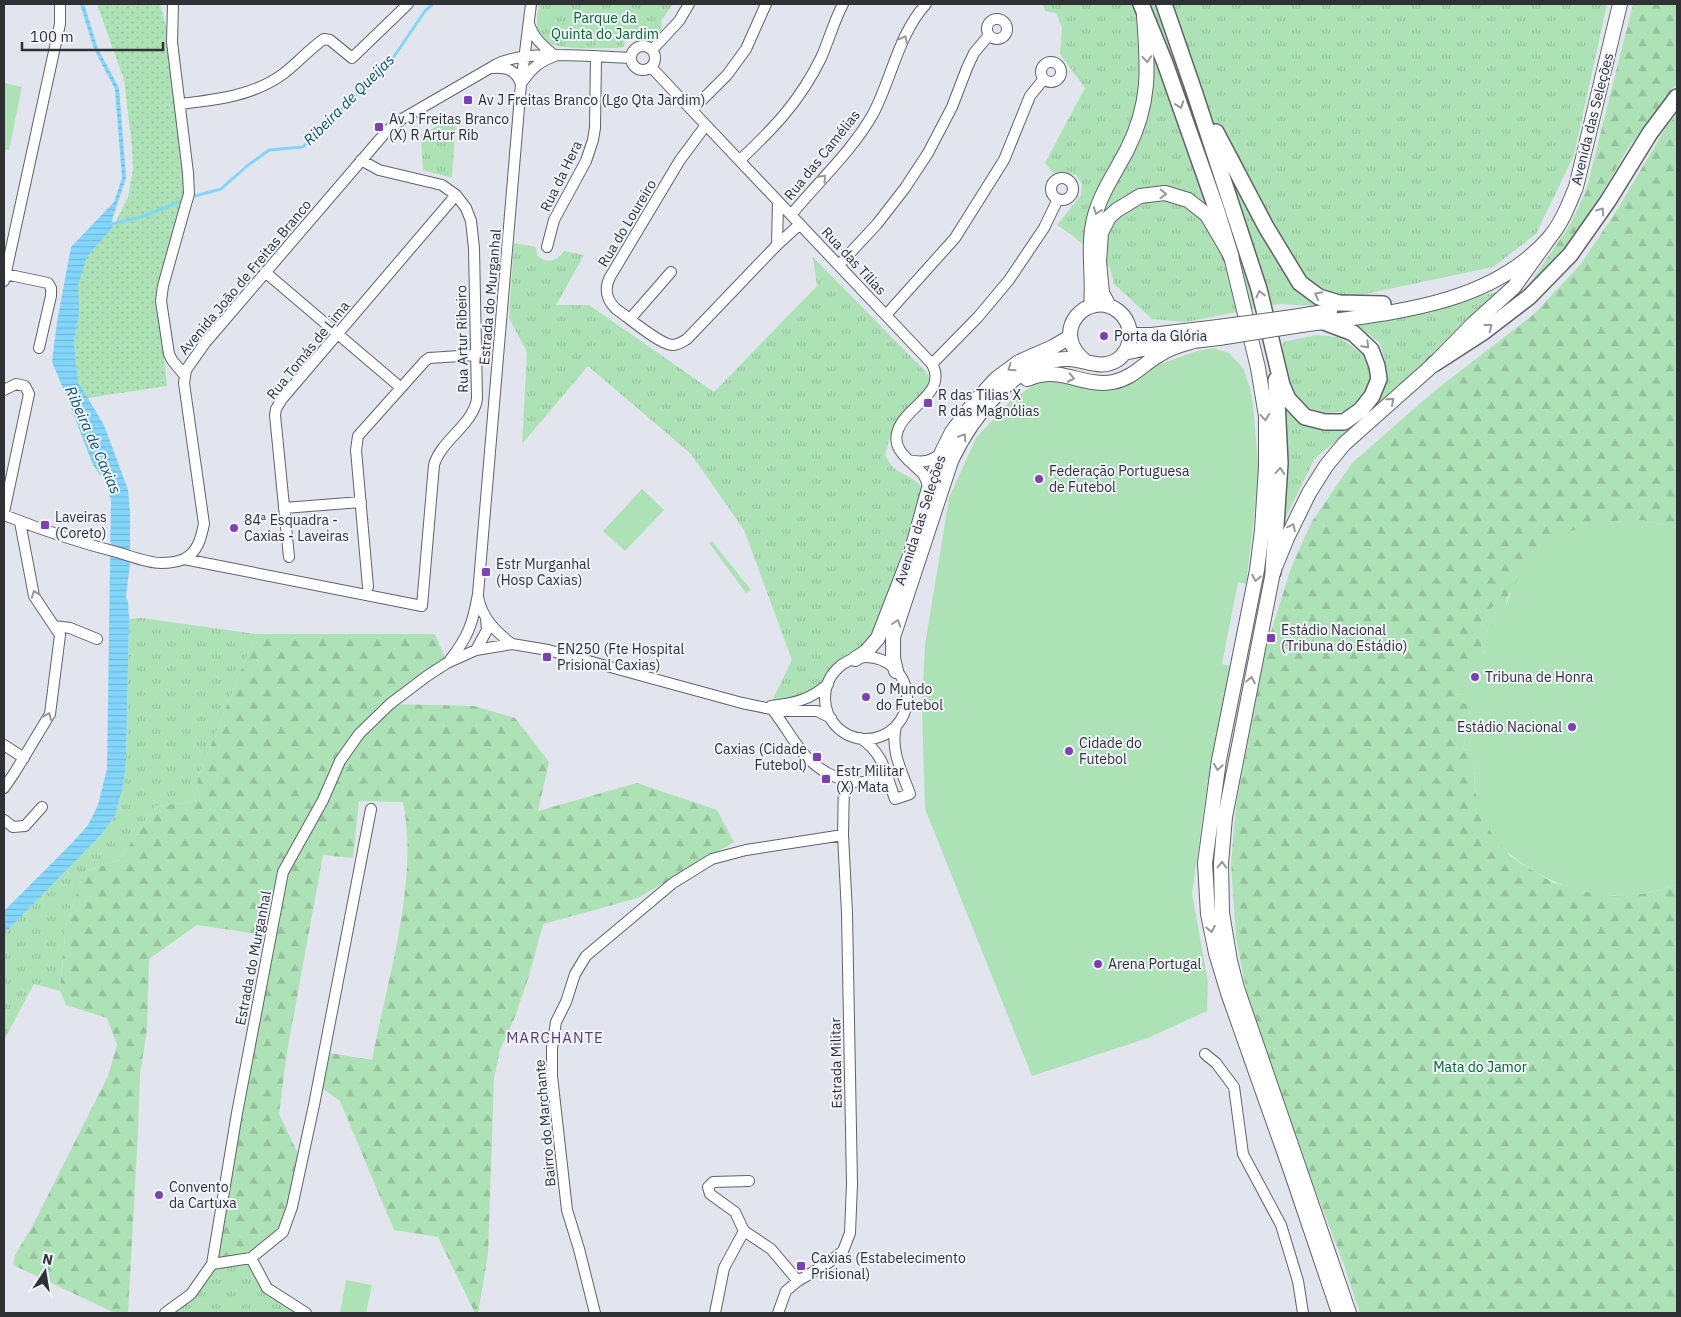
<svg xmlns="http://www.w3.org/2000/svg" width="1681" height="1317" font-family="'IBM Plex Sans',sans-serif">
<defs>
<pattern id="grass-tufts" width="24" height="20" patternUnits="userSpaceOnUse" patternTransform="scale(1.25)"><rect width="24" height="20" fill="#ade2b6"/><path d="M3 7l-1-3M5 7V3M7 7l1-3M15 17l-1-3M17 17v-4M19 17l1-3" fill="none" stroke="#95c29d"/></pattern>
<pattern id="forest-firs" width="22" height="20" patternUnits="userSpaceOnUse" patternTransform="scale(1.25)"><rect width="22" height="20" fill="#ade2b6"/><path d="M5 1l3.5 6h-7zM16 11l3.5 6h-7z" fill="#95c29d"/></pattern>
<pattern id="garden-dots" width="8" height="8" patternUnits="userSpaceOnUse" patternTransform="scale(1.25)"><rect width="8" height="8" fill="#ade2b6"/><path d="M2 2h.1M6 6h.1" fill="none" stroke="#95c29d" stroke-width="1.8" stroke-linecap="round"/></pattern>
<pattern id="water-rules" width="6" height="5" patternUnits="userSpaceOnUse" patternTransform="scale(1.25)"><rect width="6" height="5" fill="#83d6fb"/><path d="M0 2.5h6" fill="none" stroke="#71b8d8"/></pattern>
</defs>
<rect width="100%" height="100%" fill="#e2e5ed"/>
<!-- grass -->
<path fill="url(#grass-tufts)" d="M 539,4 L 673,4 L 661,21 L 662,30 L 655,36 L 649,38 L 642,31 L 632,31 L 625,38 L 624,47 L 616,48 C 598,47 549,53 539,35 C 535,26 538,12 539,4 Z
M 1043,4 L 1607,4 L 1574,155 L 1536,234 L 1493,267 L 1370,293 L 1316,306 L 1280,304 L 1185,322 L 1152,319 L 1114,284 L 1110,268 L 1073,236 L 1057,225 L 1081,195 L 1082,184 L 1076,175 L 1061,172 L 1053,173 L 1045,163 L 1085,88 L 1060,54 L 1062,28 L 1056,13 L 1045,11 Z
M 456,116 L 452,178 L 423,170 L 421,135 Z
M 514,243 L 536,247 L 537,255 C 546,265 557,261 564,251 L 584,255 L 556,305 L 589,305 L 714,392 L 817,286 L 813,257 L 926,372 L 931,379 L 930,384 L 893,426 L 885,455 C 887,458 889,463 892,466 C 901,476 918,477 923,491 L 871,642 L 842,657 L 830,670 L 821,685 L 804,697 L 772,701 L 792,660 L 744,530 L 691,454 L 588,366 L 522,444 L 527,352 L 509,318 Z
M 1497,292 L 1425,366 L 1344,435 L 1315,458 L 1285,519 L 1284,409 L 1304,423 L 1343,428 L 1383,389 L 1385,361 L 1380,343 L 1355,324 Z
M 1316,335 L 1339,337 L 1365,356 L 1371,377 L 1365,398 L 1347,411 L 1327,413 L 1301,406 C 1289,384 1281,367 1283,342 Z
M 142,618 L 256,634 L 199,774 L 194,802 L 156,806 L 119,860 L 84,872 L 66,925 L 60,991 L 34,984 L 4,1040 L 4,934 L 101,835 L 115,816 L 123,786 L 126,761 L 129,619 Z
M 251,1258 L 267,1288 L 306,1313 L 173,1313 L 212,1264 Z"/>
<!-- forest -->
<path fill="url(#forest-firs)" d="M 1633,4 L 1677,4 L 1677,83 L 1628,148 L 1585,223 L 1548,268 L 1524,292 L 1570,225 L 1586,191 Z
M 1677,114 L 1677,528 L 1642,520 L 1624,520 L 1509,593 L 1505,609 L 1492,607 L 1483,654 L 1470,660 L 1455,694 L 1462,695 L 1472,705 L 1463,749 L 1476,752 L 1474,772 L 1475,792 L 1509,855 L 1523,865 L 1554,883 L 1614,896 L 1648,893 L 1663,889 L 1677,884 L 1677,1313 L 1360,1313 L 1344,1265 L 1310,1176 L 1250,1009 L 1236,938 L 1231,863 L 1236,806 L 1265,651 L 1291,568 L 1311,523 L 1352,463 L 1432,393 L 1534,314 L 1580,265 L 1614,215 L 1667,126 Z
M 256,634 L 435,634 L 447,663 L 391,704 L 474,706 L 515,718 L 549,762 L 538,811 L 637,783 L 717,810 L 734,842 L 638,898 L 543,924 L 529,976 L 514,1019 L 500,1050 L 494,1078 L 488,1254 L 478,1313 L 475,1313 L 438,1237 L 394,1230 L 340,1101 L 323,1089 L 330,1053 L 372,1060 C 387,980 419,883 403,802 L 359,801 L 353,858 L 323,855 L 287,1052 L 279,1114 L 302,1162 L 283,1232 L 251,1258 L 212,1264 L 281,879 L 265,935 L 197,925 L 149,959 L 147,1030 L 140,1074 L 138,1131 L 128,1313 L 115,1313 L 13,1265 L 15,1255 L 32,1227 L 108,1076 L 117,1045 L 107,1018 L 66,1005 L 60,991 L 66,925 L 84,872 L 119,860 L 156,806 L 194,802 L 199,774 Z"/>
<!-- garden -->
<path fill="url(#garden-dots)" d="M 97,4 L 160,4 L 167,30 L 184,170 L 185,193 L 157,290 L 167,386 L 87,398 L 78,382 L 74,342 L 78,313 L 78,285 L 87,257 L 113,227 L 128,197 L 133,170 L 132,146 L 124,80 Z"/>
<!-- pitch -->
<path fill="#ade2b6" d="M 4,83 L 22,87 L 9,150 L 4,149 Z
M 1213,348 L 1229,353 L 1243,368 L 1250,388 L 1253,404 L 1259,476 L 1246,584 L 1238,582 L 1222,664 L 1230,666 L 1206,792 L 1192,894 L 1208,982 L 1207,1011 L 1148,1038 L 1032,1076 L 925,809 L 922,710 L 925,645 L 949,498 L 976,438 L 1013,398 L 1046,378 L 1111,377 L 1149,368 L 1197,351 Z
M 642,489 L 664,510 L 625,551 L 603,531 Z
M 1624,520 L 1642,520 L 1677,528 L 1677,884 C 1628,903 1579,898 1534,871 C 1509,857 1489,837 1480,809 C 1473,790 1474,771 1475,752 L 1463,749 L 1472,705 L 1460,703 L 1462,695 L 1455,694 L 1462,659 L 1470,660 L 1472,652 L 1483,654 L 1492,606 L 1505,609 C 1523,549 1563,524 1624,520 Z
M 712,541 L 751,590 L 746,593 L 709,543 Z
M 346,1280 L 372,1285 L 366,1313 L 340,1313 Z"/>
<!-- water -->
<path fill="url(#water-rules)" d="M 80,4 L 84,4 L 98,49 L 119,88 L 126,178 L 112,220 L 113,227 L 87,257 L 78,285 L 79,313 L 74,342 L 78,382 L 104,425 L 128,490 L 130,513 L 130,563 L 126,597 L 128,601 L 129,619 L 126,761 L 123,786 L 115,816 L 101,835 L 4,934 L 4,911 L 73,842 L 88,825 L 98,805 L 107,769 L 111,501 L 107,484 L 93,465 L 68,400 L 52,362 L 57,322 L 71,247 L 114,202 L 122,178 L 115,89 L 94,49 Z"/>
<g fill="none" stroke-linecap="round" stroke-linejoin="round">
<!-- stream -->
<path stroke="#83d6fb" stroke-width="3" d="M 195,196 L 221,189 L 247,166 L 269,150 L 303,147 L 393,58 L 425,11 L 433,4
M 111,224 L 141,217 L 179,202"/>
<!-- minor casing -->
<g stroke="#61636a" stroke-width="12">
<path id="minor" d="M 173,4 L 172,42 L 188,173 L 189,194 L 186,204 L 163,286 L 161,301 L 169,354 L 172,360 L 185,376
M987 29a10 10 0 1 1 20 0a10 10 0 1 1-20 0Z
M631 58a12 12 0 1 1 24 0a12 12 0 1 1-24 0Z
M 652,50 L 679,21 L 689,4
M1041 72a10 10 0 1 1 20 0a10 10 0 1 1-20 0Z
M 651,67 L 932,364 C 948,393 906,406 898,430 C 890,450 912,462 923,474 C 926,479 927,483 929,488
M 493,68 C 507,67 516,70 521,84
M 523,81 C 533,67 539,62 555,56 C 542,45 535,40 529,24
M 180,104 C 216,100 253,96 283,74 C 297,64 309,49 324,39 L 330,40 L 352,58 L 408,4
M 692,110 L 727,75 L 746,49 L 766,4
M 706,125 L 680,160 L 610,277 C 604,289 606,299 616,309 C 628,317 659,344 672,345 C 678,345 682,342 687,339 L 777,245 L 778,202
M 740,160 C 774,128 800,101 821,58 C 829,40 834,21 843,4
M1051 189a11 11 0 1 1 22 0a11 11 0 1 1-22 0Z
M 791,215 C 818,182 852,151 873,114 C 892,78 898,35 926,4
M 777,245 L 800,224
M 547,247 L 554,220 L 586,161 L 593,140 L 595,128 L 596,57
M 839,265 L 877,224 L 905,188 L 928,153 L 952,107 L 967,68 L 974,53 L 989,35
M 265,272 L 400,387
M 5,274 L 48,283 L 51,288 L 51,296 L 39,348
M 4,281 L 60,24 L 60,4
M 886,315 L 955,238 L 1004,160 L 1030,96 L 1043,80
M 630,319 L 671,272
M 932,364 L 978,317 L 1009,280 L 1044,228 L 1058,199
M 4,390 L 16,384 L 25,386 L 29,394 L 4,512
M 908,460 C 922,463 931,462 941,453
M 284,508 L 361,502
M 4,515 C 42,530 81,543 120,553 C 133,557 148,563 161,563 C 169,563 177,562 184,559 C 198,552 201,538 204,524 L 184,383 L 186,370 L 205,343 L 379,140 L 388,130 L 402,119 L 497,64 C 527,49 596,57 631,58
M 289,557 L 275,415 L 276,409 L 282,399 L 456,195
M 184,559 L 422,606 L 434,465 C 441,440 473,425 477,399 L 474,248 L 471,221 L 466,208 L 456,195 L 442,185 L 379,170 L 361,160
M 368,587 L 356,450 L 358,436 L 425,361 L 429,358 L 475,355
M 478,597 C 482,618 496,632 512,644
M 54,626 L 70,628 L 97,639
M 476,650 L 487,630 L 486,618
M825 698a41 41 0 1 1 82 0a41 41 0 1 1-82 0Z
M 450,660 C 468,637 473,623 478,594 L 521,84 L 531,4
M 771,706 C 795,703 810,700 828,684
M 772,709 C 794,737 802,764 838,778 C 846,781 856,783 864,782 C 872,781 880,778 887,776
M 860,738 C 884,753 886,775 895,799 L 910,794 C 902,772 890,750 896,726
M 4,745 L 24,758
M 4,788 L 15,772 L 50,714 L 60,635 L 34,596 L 20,522
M 4,820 L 13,827 L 25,826 L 42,807
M 1205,1054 L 1216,1063 L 1234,1087 L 1243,1154 L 1281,1225 L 1298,1281 L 1303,1313
M 749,1181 L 713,1182 L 708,1187 L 710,1194 L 735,1212 L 744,1231 L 771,1249 L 798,1281
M 251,1258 L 267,1288 L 306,1313
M 212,1264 L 251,1258 L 283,1232 L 292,1207 L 314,1105 L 371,809
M 165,1313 L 191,1294 L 212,1264 L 237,1113 L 283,872 L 323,800 L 340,761 L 359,734 L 390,704 L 427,676 L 447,663 L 476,650 L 512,644 L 548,650 L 742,703 L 781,711 L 817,711 L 831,718
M 595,1313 L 579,1249 L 567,1210 L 552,1076 L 552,1048 L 556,1022 L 566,1002 L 575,974 L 586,956 L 673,883 L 712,859 L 746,850 L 843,835
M 715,1313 L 724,1268 L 744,1231
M 778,1313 L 786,1291 L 798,1281 L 828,1263 L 843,1251 L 850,1233 L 852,1184 L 847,913 L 843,835 L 844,781"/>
</g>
<!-- major casing -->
<g stroke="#61636a" stroke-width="16">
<path id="major" d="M 1091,306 C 1094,277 1087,248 1094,219 C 1100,194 1115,173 1127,150 C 1151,103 1148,67 1144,16
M 1109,306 L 1102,293 L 1099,262 L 1101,233 L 1109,217 L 1117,210 L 1140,196 L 1165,193 L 1188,200 L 1207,215 L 1231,256 L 1258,368 L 1266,416 L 1266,467 L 1262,530 L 1257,570 L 1219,760 L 1205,863 L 1208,914 L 1216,953 L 1228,993 L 1292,1174 L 1339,1313
M 1293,317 L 1330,311
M 1295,326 C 1382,313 1487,309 1549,238 C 1562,223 1569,204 1576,187 L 1620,4
M 1130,335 L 1152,335 L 1218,327
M 1124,353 L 1167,344 L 1219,338
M 1027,379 C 1031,378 1036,375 1041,375 C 1064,370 1088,387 1113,382 C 1133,378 1143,364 1159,355 C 1169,348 1179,345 1191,342
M 855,659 L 866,652 L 878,638 L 911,553 L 929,488 L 942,452 L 952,432 L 973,404 L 996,379 L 1019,362 L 1053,347 L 1070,337
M 896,671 L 893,658 L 893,637 L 951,461 C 971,418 1016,358 1069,359 C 1086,360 1101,370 1117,360 C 1134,349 1134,323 1118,311 C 1088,288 1048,332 1085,361
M 1349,1313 L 1237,988 L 1230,961 L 1222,913 L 1221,863 L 1225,817 L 1273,572 L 1287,538 L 1309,493 L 1326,466 L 1344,444 L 1434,364 L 1473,324 L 1514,287 L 1550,237"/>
</g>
<!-- highway casing -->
<g stroke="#61636a" stroke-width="18">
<path id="highway" d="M 1141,4 L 1165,63 L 1216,208 L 1231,256
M 1164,4 L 1194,91 L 1259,289 L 1282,385 L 1288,399 L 1305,417 L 1325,422 L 1344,422 L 1361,410 L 1372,396 L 1379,379 L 1377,366 L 1371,350 L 1353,333 L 1324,322
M 1216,132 L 1266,227 L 1300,283 L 1319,297 L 1339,303 L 1383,304
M 1434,364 L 1482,333 L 1529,297 L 1570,255 L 1608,201 L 1650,133 L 1677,97
M 1273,572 L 1280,463 L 1276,380"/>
</g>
<!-- minor -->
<use href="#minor" stroke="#fff" stroke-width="10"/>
<!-- major -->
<use href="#major" stroke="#fff" stroke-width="14"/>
<!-- highway -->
<use href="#highway" stroke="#fff" stroke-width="15"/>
<!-- major-bridge casing -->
<g stroke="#61636a" stroke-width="16" stroke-linecap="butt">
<path id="major-bridge" d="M 1218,327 L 1293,317
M 1219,338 L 1295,326"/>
</g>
<!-- major-bridge -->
<use href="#major-bridge" stroke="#fff" stroke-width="14"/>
</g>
<!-- one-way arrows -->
<defs><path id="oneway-chevron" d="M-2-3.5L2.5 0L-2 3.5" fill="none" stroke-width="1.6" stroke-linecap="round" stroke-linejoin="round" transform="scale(1.25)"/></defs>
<g stroke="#98989a">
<use href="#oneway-chevron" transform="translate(904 39) rotate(-63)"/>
<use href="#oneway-chevron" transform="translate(1147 59) rotate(86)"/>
<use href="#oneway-chevron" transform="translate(1180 105) rotate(70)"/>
<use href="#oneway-chevron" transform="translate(823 178) rotate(-47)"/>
<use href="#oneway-chevron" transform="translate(1163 194) rotate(2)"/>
<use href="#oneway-chevron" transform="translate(1097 211) rotate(110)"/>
<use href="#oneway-chevron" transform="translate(1601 211) rotate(-55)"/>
<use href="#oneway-chevron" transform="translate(1260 294) rotate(-104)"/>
<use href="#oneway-chevron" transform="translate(1318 295) rotate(-152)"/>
<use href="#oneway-chevron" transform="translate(1489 327) rotate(-37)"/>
<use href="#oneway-chevron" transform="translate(1366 345) rotate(45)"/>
<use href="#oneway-chevron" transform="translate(1011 368) rotate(145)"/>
<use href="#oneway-chevron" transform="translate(1071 378) rotate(12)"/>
<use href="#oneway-chevron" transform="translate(1391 401) rotate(-41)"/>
<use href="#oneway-chevron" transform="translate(1265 417) rotate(85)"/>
<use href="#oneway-chevron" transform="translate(963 437) rotate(-58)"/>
<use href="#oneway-chevron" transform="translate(1280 471) rotate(-86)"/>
<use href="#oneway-chevron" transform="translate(1292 527) rotate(-64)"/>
<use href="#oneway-chevron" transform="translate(1256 578) rotate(101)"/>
<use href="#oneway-chevron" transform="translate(35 594) rotate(-110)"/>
<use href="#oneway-chevron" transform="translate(897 623) rotate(-72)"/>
<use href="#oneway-chevron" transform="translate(1251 680) rotate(-79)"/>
<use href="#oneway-chevron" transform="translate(48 716) rotate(-68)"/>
<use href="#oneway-chevron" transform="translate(1218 767) rotate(98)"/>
<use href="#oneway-chevron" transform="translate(1222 865) rotate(-89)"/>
<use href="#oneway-chevron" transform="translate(1211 929) rotate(79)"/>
</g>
<!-- markers -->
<g fill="#7c40b5" stroke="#f0f3fa" stroke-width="2">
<rect x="463" y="95" width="10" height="10" rx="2.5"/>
<rect x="374" y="122" width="10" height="10" rx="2.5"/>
<circle cx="1104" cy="336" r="5"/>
<rect x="923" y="398" width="10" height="10" rx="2.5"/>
<circle cx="1039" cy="479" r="5"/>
<rect x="40" y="520" width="10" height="10" rx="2.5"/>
<circle cx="234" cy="528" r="5"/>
<rect x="481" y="567" width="10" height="10" rx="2.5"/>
<rect x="1266" y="633" width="10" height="10" rx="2.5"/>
<rect x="542" y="652" width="10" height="10" rx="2.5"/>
<circle cx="1475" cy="677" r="5"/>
<circle cx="866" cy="697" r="5"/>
<circle cx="1572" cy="727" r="5"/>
<circle cx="1069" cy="751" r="5"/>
<rect x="812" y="752" width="10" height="10" rx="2.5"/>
<rect x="821" y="774" width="10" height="10" rx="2.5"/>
<circle cx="1098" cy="964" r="5"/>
<circle cx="159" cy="1195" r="5"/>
<rect x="796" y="1261" width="10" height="10" rx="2.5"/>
</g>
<g text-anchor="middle" stroke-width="4" stroke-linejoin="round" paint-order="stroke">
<!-- park labels -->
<g font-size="14" fill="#006629" stroke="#f0f3fa">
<text x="605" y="23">Parque da<tspan x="605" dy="16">Quinta do Jardim</tspan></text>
<text x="1480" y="1072">Mata do Jamor</text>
</g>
<!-- poi labels -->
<g font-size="14" fill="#303134" stroke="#f0f3fa" text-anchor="start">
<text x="478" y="105">Av J Freitas Branco (Lgo Qta Jardim)</text>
<text x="389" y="124">Av J Freitas Branco<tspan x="389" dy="16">(X) R Artur Rib</tspan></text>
<text x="1114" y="341">Porta da Glória</text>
<text x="938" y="400">R das Tilias X<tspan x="938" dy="16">R das Magnólias</tspan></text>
<text x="1049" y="476">Federação Portuguesa<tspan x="1049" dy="16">de Futebol</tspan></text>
<text x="55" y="522">Laveiras<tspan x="55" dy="16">(Coreto)</tspan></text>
<text x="244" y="525">84ª Esquadra -<tspan x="244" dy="16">Caxias - Laveiras</tspan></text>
<text x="496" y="569">Estr Murganhal<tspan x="496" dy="16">(Hosp Caxias)</tspan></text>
<text x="1281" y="635">Estádio Nacional<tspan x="1281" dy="16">(Tribuna do Estádio)</tspan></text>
<text x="557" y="654">EN250 (Fte Hospital<tspan x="557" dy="16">Prisional Caxias)</tspan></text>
<text x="1485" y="682">Tribuna de Honra</text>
<text x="876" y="694">O Mundo<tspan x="876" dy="16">do Futebol</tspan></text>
<text x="1562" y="732" text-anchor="end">Estádio Nacional</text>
<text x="1079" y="748">Cidade do<tspan x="1079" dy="16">Futebol</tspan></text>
<text x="807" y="754" text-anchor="end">Caxias (Cidade<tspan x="807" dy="16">Futebol)</tspan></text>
<text x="836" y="776">Estr Militar<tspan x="836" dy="16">(X) Mata</tspan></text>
<text x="1108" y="969">Arena Portugal</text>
<text x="169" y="1192">Convento<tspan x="169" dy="16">da Cartuxa</tspan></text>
<text x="811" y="1263">Caxias (Estabelecimento<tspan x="811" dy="16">Prisional)</tspan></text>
</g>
<!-- street labels -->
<g font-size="14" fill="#303134" stroke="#f0f3fa">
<text transform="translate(1592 119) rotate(-76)" y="5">Avenida das Seleções</text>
<text transform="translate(822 155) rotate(-51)" y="5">Rua das Camélias</text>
<text transform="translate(561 176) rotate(-64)" y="5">Rua da Hera</text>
<text transform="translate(627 223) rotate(-59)" y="5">Rua do Loureiro</text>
<text transform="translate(854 261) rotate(47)" y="5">Rua das Tílias</text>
<text transform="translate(245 277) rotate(-50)" y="5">Avenida João de Freitas Branco</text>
<text transform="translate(490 297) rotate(-85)" y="5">Estrada do Murganhal</text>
<text transform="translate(462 339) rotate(-91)" y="5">Rua Artur Ribeiro</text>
<text transform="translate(308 350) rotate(-51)" y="5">Rua Tomás de Lima</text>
<text transform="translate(920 520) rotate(-72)" y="5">Avenida das Seleções</text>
<text transform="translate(253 958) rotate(-79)" y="5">Estrada do Murganhal</text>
<text transform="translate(836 1063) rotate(-91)" y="5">Estrada Militar</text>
<text transform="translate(545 1123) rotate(-95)" y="5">Bairro do Marchante</text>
</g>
<!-- water labels -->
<g font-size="15" font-style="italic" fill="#0a5069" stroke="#f0f3fa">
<text transform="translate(349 100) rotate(-45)" y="5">Ribeira de Queijas</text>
<text transform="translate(93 440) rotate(66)" y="5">Ribeira de Caxias</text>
</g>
<!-- neighbourhood labels -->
<g font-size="15" letter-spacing="1" fill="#5a3e7a" stroke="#f0f3fa">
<text x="555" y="1043">MARCHANTE</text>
</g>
</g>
<!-- border -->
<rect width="1681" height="1317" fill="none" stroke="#303134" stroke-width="10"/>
<!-- north arrow -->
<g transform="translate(45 1272) rotate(12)" stroke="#f0f3fa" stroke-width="4" paint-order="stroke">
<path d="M0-4L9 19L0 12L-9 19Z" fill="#303134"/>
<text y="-8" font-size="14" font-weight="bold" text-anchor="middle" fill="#303134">N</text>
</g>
<!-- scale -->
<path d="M22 42v8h141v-8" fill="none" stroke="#303134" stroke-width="2.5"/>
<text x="30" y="42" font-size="15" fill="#303134" stroke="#f0f3fa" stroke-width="4" paint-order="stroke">100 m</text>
</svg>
